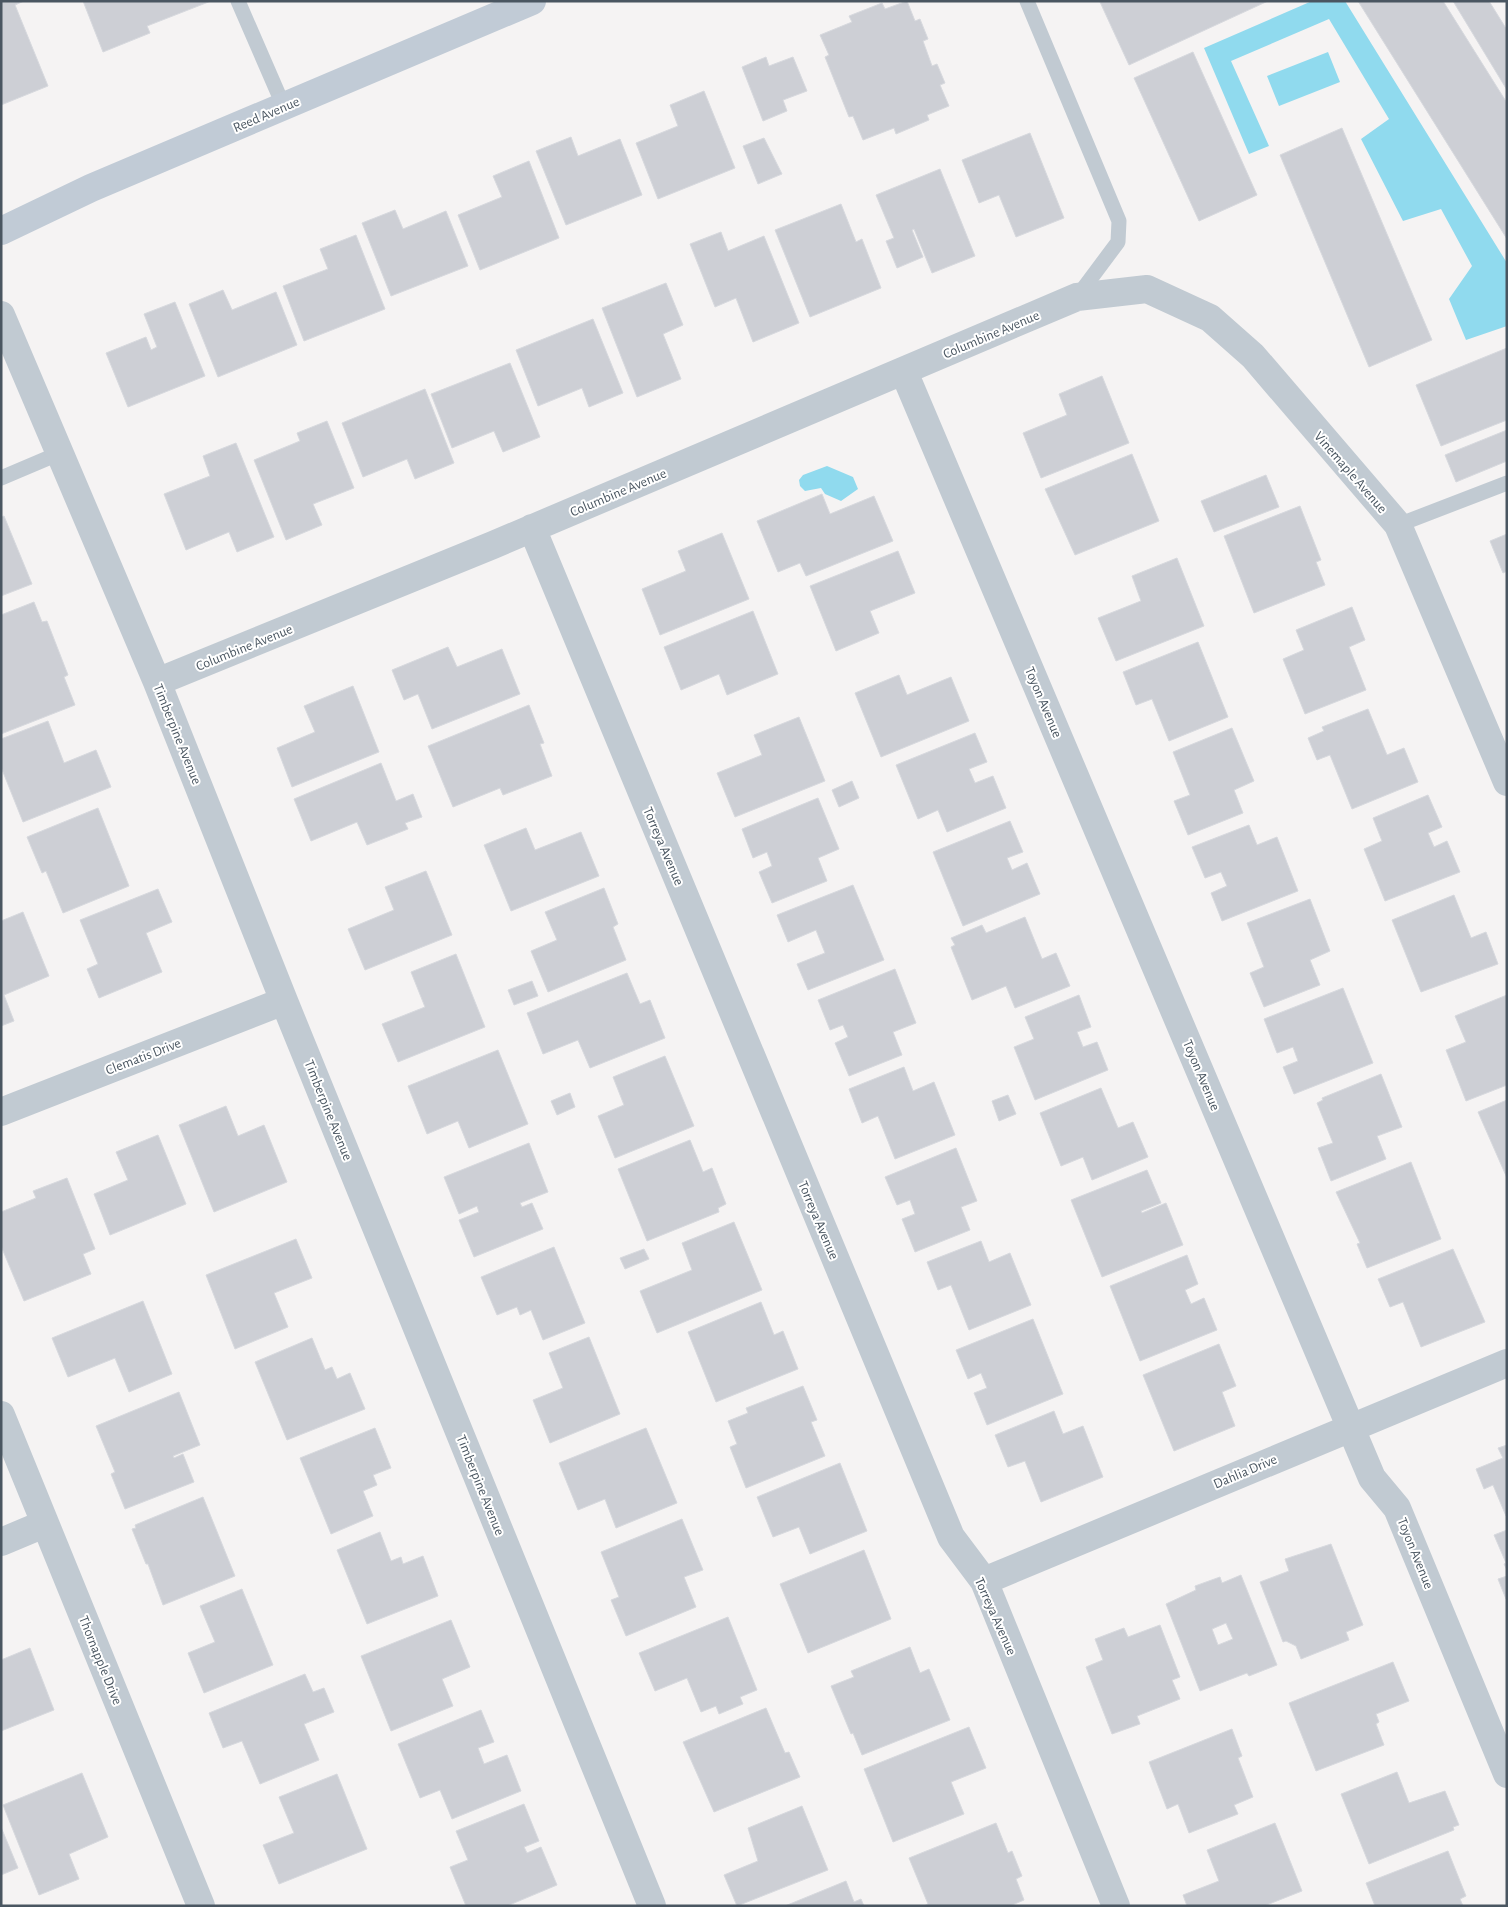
<svg xmlns="http://www.w3.org/2000/svg" width="1508" height="1907" font-family="'Alegreya Sans',sans-serif">
<rect width="100%" height="100%" fill="#f5f3f3"/>
<!-- water -->
<path fill="#90daee" d="M 1312,1 L 1345,1 L 1507,263 L 1507,326 L 1466,340 L 1449,299 L 1472,266 L 1441,209 L 1403,221 L 1361,139 L 1389,119 L 1329,19 L 1231,61 L 1269,146 L 1249,154 L 1204,48 Z
M 1328,52 L 1340,82 L 1279,106 L 1267,76 Z
M 827,466 L 853,477 L 858,489 L 841,501 L 825,494 L 821,488 L 805,491 L 800,486 L 799,480 L 803,475 Z"/>
<!-- building -->
<path fill="#cdcfd5" stroke="#d7d9de" fill-rule="evenodd" d="M 1,1 L 24,1 L 15,5 L 48,86 L 1,105 Z
M 83,1 L 211,1 L 147,26 L 150,33 L 103,52 Z
M 907,1 L 915,21 L 920,19 L 928,39 L 923,41 L 932,66 L 937,64 L 945,83 L 940,85 L 949,106 L 927,115 L 929,120 L 896,134 L 894,128 L 863,140 L 853,116 L 849,117 L 825,57 L 829,55 L 820,35 L 852,22 L 849,16 L 882,3 L 885,9 Z
M 1103,1 L 1268,1 L 1129,65 L 1100,2 Z
M 1358,1 L 1443,1 L 1507,103 L 1507,239 Z
M 1453,1 L 1489,1 L 1507,30 L 1507,90 Z
M 1193,52 L 1257,195 L 1199,221 L 1134,78 Z
M 766,57 L 769,66 L 793,57 L 807,91 L 783,100 L 787,111 L 763,121 L 742,67 Z
M 704,91 L 735,168 L 658,199 L 636,143 L 678,126 L 670,105 Z
M 1342,128 L 1432,340 L 1369,367 L 1280,155 Z
M 1030,133 L 1064,218 L 1016,237 L 999,195 L 979,203 L 962,160 Z
M 571,137 L 578,156 L 620,139 L 642,195 L 566,225 L 536,151 Z
M 764,138 L 782,174 L 758,184 L 743,146 Z
M 529,161 L 559,238 L 480,270 L 458,215 L 502,197 L 493,176 Z
M 940,169 L 975,256 L 932,273 L 914,229 L 912,230 L 923,257 L 897,268 L 886,241 L 894,238 L 876,195 Z
M 841,204 L 856,242 L 862,239 L 881,288 L 810,317 L 775,230 Z
M 395,210 L 403,229 L 446,211 L 468,266 L 391,296 L 362,223 Z
M 721,232 L 728,251 L 764,236 L 799,323 L 753,342 L 736,298 L 715,307 L 690,244 Z
M 356,235 L 385,309 L 304,341 L 283,286 L 328,269 L 320,249 Z
M 666,283 L 683,325 L 663,334 L 681,379 L 637,397 L 602,308 Z
M 223,290 L 232,310 L 276,292 L 297,345 L 218,377 L 189,304 Z
M 175,302 L 205,376 L 128,407 L 106,353 L 146,337 L 151,350 L 157,347 L 144,314 Z
M 593,319 L 623,393 L 589,407 L 582,388 L 538,406 L 516,350 Z
M 1507,348 L 1507,420 L 1441,446 L 1416,385 Z
M 510,363 L 540,437 L 503,452 L 494,431 L 452,448 L 431,394 Z
M 1102,376 L 1129,443 L 1041,478 L 1023,433 L 1067,415 L 1059,394 Z
M 425,389 L 454,463 L 415,479 L 407,459 L 363,477 L 342,423 Z
M 327,421 L 354,488 L 313,504 L 322,525 L 286,540 L 254,460 L 300,441 L 297,433 Z
M 1507,430 L 1507,461 L 1456,482 L 1445,455 Z
M 236,443 L 274,537 L 237,552 L 229,532 L 186,550 L 164,494 L 210,476 L 203,456 Z
M 1132,454 L 1159,521 L 1075,555 L 1045,489 Z
M 1266,475 L 1279,507 L 1214,532 L 1201,501 Z
M 822,494 L 830,514 L 874,496 L 893,541 L 806,576 L 800,563 L 778,572 L 757,521 Z
M 1300,506 L 1321,560 L 1316,562 L 1325,585 L 1254,613 L 1224,536 Z
M 4,516 L 32,584 L 1,596 L 1,517 Z
M 722,533 L 749,599 L 660,635 L 642,589 L 686,571 L 678,551 Z
M 1507,534 L 1507,571 L 1503,573 L 1490,541 Z
M 898,551 L 915,593 L 870,611 L 879,633 L 836,651 L 810,586 Z
M 1177,558 L 1204,626 L 1116,661 L 1098,618 L 1141,601 L 1132,576 Z
M 34,602 L 42,622 L 47,621 L 68,675 L 64,677 L 75,705 L 1,734 L 1,615 Z
M 1352,607 L 1365,640 L 1349,647 L 1366,690 L 1305,714 L 1283,659 L 1304,650 L 1296,630 Z
M 753,611 L 778,674 L 727,695 L 719,674 L 681,690 L 664,647 Z
M 1198,642 L 1228,717 L 1169,741 L 1152,699 L 1136,705 L 1123,672 Z
M 448,647 L 457,667 L 502,649 L 520,694 L 432,729 L 418,694 L 404,700 L 392,670 Z
M 899,675 L 907,695 L 951,677 L 969,721 L 881,757 L 855,693 Z
M 353,686 L 379,752 L 292,787 L 277,748 L 315,732 L 304,706 Z
M 529,705 L 544,743 L 540,744 L 552,776 L 503,795 L 500,788 L 453,807 L 428,746 Z
M 1368,709 L 1387,755 L 1404,748 L 1418,782 L 1352,809 L 1330,755 L 1317,760 L 1308,738 L 1324,731 L 1322,727 Z
M 799,717 L 825,781 L 735,817 L 717,773 L 762,755 L 754,735 Z
M 48,721 L 64,763 L 96,750 L 111,787 L 23,822 L 1,767 L 1,739 Z
M 1232,728 L 1254,781 L 1234,790 L 1243,813 L 1188,835 L 1174,801 L 1190,795 L 1173,752 Z
M 975,733 L 987,762 L 969,769 L 975,783 L 993,776 L 1006,808 L 947,832 L 938,810 L 918,819 L 896,765 Z
M 381,763 L 396,801 L 413,794 L 422,817 L 405,823 L 408,829 L 367,845 L 357,822 L 311,841 L 294,799 Z
M 852,781 L 859,798 L 839,807 L 832,790 Z
M 1428,795 L 1442,827 L 1428,833 L 1434,847 L 1447,841 L 1460,872 L 1385,901 L 1364,849 L 1382,841 L 1373,818 Z
M 818,798 L 839,849 L 818,858 L 827,881 L 772,903 L 759,872 L 772,866 L 767,852 L 753,858 L 742,829 Z
M 98,808 L 129,886 L 63,913 L 46,871 L 42,873 L 27,837 Z
M 1010,821 L 1023,852 L 1007,858 L 1012,870 L 1027,863 L 1040,894 L 963,926 L 933,852 Z
M 1249,825 L 1257,845 L 1277,837 L 1298,891 L 1222,921 L 1211,893 L 1227,886 L 1221,872 L 1205,878 L 1192,847 Z
M 526,828 L 535,850 L 581,832 L 599,876 L 511,911 L 484,845 Z
M 426,871 L 452,935 L 365,970 L 348,929 L 394,910 L 385,887 Z
M 853,885 L 884,960 L 808,990 L 797,964 L 825,953 L 816,930 L 788,942 L 777,915 Z
M 604,888 L 618,924 L 613,927 L 626,960 L 548,992 L 531,951 L 557,940 L 545,912 Z
M 158,889 L 172,922 L 146,933 L 162,972 L 99,998 L 87,969 L 98,964 L 80,920 Z
M 1454,895 L 1471,938 L 1486,932 L 1498,964 L 1421,992 L 1392,920 Z
M 1310,899 L 1330,951 L 1310,960 L 1320,985 L 1264,1007 L 1250,973 L 1264,967 L 1247,923 Z
M 23,912 L 49,976 L 4,995 L 14,1021 L 1,1026 L 1,921 Z
M 1025,917 L 1042,959 L 1056,953 L 1070,986 L 1015,1008 L 1006,986 L 972,1000 L 951,947 L 955,945 L 951,938 L 982,925 L 986,933 Z
M 456,954 L 485,1027 L 398,1062 L 382,1024 L 425,1007 L 411,972 Z
M 895,969 L 916,1023 L 893,1032 L 902,1055 L 849,1076 L 835,1043 L 848,1037 L 843,1025 L 830,1030 L 818,1000 Z
M 627,973 L 640,1004 L 650,1000 L 665,1038 L 590,1068 L 578,1040 L 543,1054 L 527,1013 Z
M 532,981 L 538,996 L 514,1005 L 508,990 Z
M 1343,988 L 1373,1063 L 1294,1094 L 1283,1067 L 1298,1061 L 1293,1047 L 1277,1053 L 1264,1019 Z
M 1079,995 L 1091,1027 L 1077,1032 L 1083,1047 L 1097,1042 L 1108,1070 L 1035,1100 L 1014,1047 L 1034,1039 L 1025,1017 Z
M 1507,995 L 1507,1085 L 1466,1101 L 1446,1050 L 1466,1042 L 1455,1016 Z
M 498,1050 L 528,1124 L 469,1148 L 458,1121 L 427,1134 L 408,1086 Z
M 665,1056 L 694,1126 L 615,1158 L 598,1116 L 624,1105 L 613,1077 Z
M 904,1067 L 913,1091 L 934,1082 L 955,1135 L 895,1159 L 878,1116 L 862,1123 L 849,1089 Z
M 1381,1074 L 1402,1127 L 1377,1136 L 1386,1159 L 1331,1181 L 1318,1148 L 1333,1143 L 1317,1103 L 1323,1100 L 1322,1098 Z
M 1101,1088 L 1118,1128 L 1133,1122 L 1148,1157 L 1092,1180 L 1083,1157 L 1061,1166 L 1040,1113 Z
M 570,1093 L 575,1107 L 557,1115 L 551,1101 Z
M 1008,1095 L 1016,1114 L 999,1121 L 992,1101 Z
M 1507,1100 L 1507,1178 L 1478,1112 Z
M 226,1106 L 238,1136 L 264,1125 L 287,1182 L 214,1212 L 179,1125 Z
M 158,1135 L 186,1204 L 110,1235 L 94,1194 L 128,1180 L 116,1152 Z
M 690,1140 L 703,1172 L 712,1168 L 726,1204 L 718,1208 L 719,1212 L 647,1241 L 618,1169 Z
M 529,1143 L 548,1192 L 520,1203 L 522,1207 L 532,1203 L 543,1229 L 474,1257 L 459,1220 L 479,1212 L 477,1206 L 459,1214 L 444,1177 Z
M 956,1148 L 977,1201 L 961,1207 L 970,1230 L 915,1252 L 902,1219 L 915,1214 L 910,1200 L 897,1205 L 885,1177 Z
M 1411,1162 L 1441,1239 L 1367,1268 L 1357,1244 L 1360,1243 L 1336,1192 Z
M 1147,1170 L 1161,1203 L 1141,1211 L 1142,1213 L 1166,1203 L 1183,1245 L 1102,1277 L 1071,1200 Z
M 67,1178 L 95,1249 L 83,1254 L 91,1274 L 24,1301 L 1,1246 L 1,1212 L 36,1198 L 33,1191 Z
M 734,1222 L 762,1290 L 657,1333 L 640,1291 L 692,1270 L 682,1243 Z
M 296,1239 L 312,1278 L 274,1293 L 288,1327 L 235,1349 L 206,1275 Z
M 981,1241 L 989,1262 L 1010,1253 L 1031,1305 L 969,1330 L 951,1285 L 938,1290 L 927,1262 Z
M 554,1247 L 585,1323 L 543,1340 L 531,1310 L 520,1315 L 517,1307 L 497,1315 L 481,1277 Z
M 644,1249 L 649,1259 L 625,1269 L 620,1258 Z
M 1453,1249 L 1485,1322 L 1421,1347 L 1403,1302 L 1390,1307 L 1378,1279 Z
M 1187,1255 L 1198,1284 L 1185,1290 L 1191,1304 L 1204,1298 L 1217,1330 L 1140,1361 L 1110,1286 Z
M 143,1301 L 172,1374 L 129,1392 L 115,1358 L 68,1377 L 52,1338 Z
M 761,1302 L 774,1335 L 783,1331 L 798,1369 L 716,1402 L 688,1332 Z
M 1033,1319 L 1063,1394 L 987,1425 L 974,1393 L 987,1388 L 981,1373 L 968,1379 L 956,1350 Z
M 589,1337 L 620,1414 L 550,1443 L 533,1400 L 563,1388 L 549,1353 Z
M 312,1338 L 325,1370 L 332,1367 L 337,1379 L 350,1373 L 365,1409 L 287,1440 L 255,1362 Z
M 1219,1344 L 1236,1386 L 1222,1392 L 1235,1426 L 1174,1451 L 1143,1375 Z
M 803,1386 L 817,1420 L 811,1422 L 825,1456 L 746,1488 L 730,1447 L 737,1444 L 728,1421 L 748,1413 L 746,1408 Z
M 179,1392 L 200,1445 L 173,1456 L 174,1458 L 183,1454 L 194,1482 L 125,1509 L 111,1474 L 115,1472 L 96,1426 Z
M 1054,1411 L 1063,1434 L 1083,1426 L 1103,1477 L 1041,1502 L 1025,1461 L 1008,1467 L 995,1435 Z
M 375,1428 L 391,1468 L 373,1475 L 377,1485 L 363,1491 L 373,1516 L 331,1534 L 300,1458 Z
M 646,1428 L 677,1503 L 616,1528 L 605,1499 L 578,1510 L 559,1463 Z
M 1507,1445 L 1507,1515 L 1506,1516 L 1493,1485 L 1484,1489 L 1476,1469 L 1503,1458 L 1498,1448 Z
M 840,1463 L 867,1531 L 810,1554 L 799,1527 L 773,1537 L 757,1497 Z
M 203,1497 L 235,1576 L 163,1605 L 148,1564 L 146,1564 L 132,1529 L 136,1528 L 135,1525 Z
M 682,1519 L 703,1570 L 684,1577 L 696,1607 L 626,1636 L 611,1600 L 619,1597 L 601,1552 Z
M 1507,1530 L 1507,1570 L 1504,1564 L 1506,1563 L 1494,1535 Z
M 380,1532 L 391,1561 L 401,1557 L 403,1564 L 423,1556 L 438,1596 L 367,1624 L 337,1550 Z
M 1331,1544 L 1363,1625 L 1346,1632 L 1349,1640 L 1301,1659 L 1296,1646 L 1286,1641 L 1283,1642 L 1260,1582 L 1289,1571 L 1285,1559 Z
M 864,1550 L 891,1619 L 808,1653 L 780,1584 Z
M 1241,1575 L 1277,1665 L 1249,1676 L 1247,1673 L 1200,1691 L 1166,1604 L 1196,1590 L 1195,1586 L 1220,1577 L 1222,1583 ZM 1226,1623 L 1233,1639 L 1218,1645 L 1212,1629 Z
M 1507,1576 L 1507,1598 L 1506,1599 L 1498,1579 Z
M 242,1589 L 273,1665 L 204,1693 L 188,1653 L 215,1642 L 200,1606 Z
M 728,1617 L 757,1690 L 740,1697 L 743,1704 L 719,1714 L 716,1706 L 701,1712 L 687,1678 L 655,1691 L 639,1653 Z
M 451,1620 L 470,1667 L 442,1679 L 453,1706 L 391,1731 L 361,1656 Z
M 1160,1625 L 1180,1677 L 1172,1680 L 1180,1699 L 1137,1716 L 1140,1724 L 1112,1734 L 1086,1667 L 1103,1660 L 1095,1639 L 1124,1628 L 1128,1637 Z
M 910,1647 L 920,1673 L 929,1669 L 950,1720 L 862,1755 L 853,1733 L 851,1734 L 831,1686 L 854,1677 L 851,1671 Z
M 30,1648 L 54,1710 L 1,1731 L 1,1660 Z
M 1393,1662 L 1409,1701 L 1376,1714 L 1379,1722 L 1376,1724 L 1384,1745 L 1316,1771 L 1289,1703 Z
M 305,1674 L 313,1692 L 324,1688 L 334,1712 L 304,1724 L 319,1760 L 260,1784 L 242,1741 L 223,1748 L 209,1713 Z
M 766,1708 L 785,1753 L 789,1752 L 800,1777 L 714,1812 L 683,1742 Z
M 481,1710 L 494,1742 L 478,1748 L 484,1764 L 507,1755 L 521,1791 L 452,1819 L 440,1790 L 420,1798 L 398,1744 Z
M 969,1727 L 986,1768 L 951,1782 L 964,1814 L 893,1842 L 864,1769 Z
M 1232,1729 L 1242,1756 L 1238,1758 L 1253,1797 L 1234,1805 L 1238,1814 L 1189,1833 L 1178,1804 L 1167,1809 L 1149,1762 Z
M 1397,1772 L 1409,1803 L 1445,1791 L 1459,1825 L 1453,1827 L 1454,1830 L 1369,1864 L 1341,1794 Z
M 82,1773 L 108,1837 L 69,1854 L 79,1879 L 39,1895 L 3,1805 Z
M 337,1774 L 367,1849 L 279,1884 L 263,1845 L 294,1833 L 279,1797 Z
M 524,1804 L 539,1841 L 524,1847 L 527,1853 L 541,1847 L 557,1885 L 507,1906 L 466,1906 L 450,1867 L 468,1860 L 456,1831 Z
M 802,1806 L 828,1870 L 737,1906 L 724,1875 L 758,1861 L 748,1828 Z
M 996,1823 L 1008,1853 L 1012,1851 L 1022,1876 L 1016,1879 L 1024,1900 L 1010,1906 L 924,1906 L 928,1904 L 909,1858 Z
M 1275,1823 L 1302,1891 L 1264,1906 L 1187,1906 L 1183,1895 L 1219,1881 L 1207,1850 Z
M 1,1827 L 18,1868 L 1,1875 Z
M 1448,1851 L 1466,1896 L 1460,1899 L 1463,1906 L 1375,1906 L 1366,1883 Z
M 846,1881 L 854,1902 L 861,1899 L 864,1906 L 785,1906 Z"/>
<g fill="none" stroke-linecap="round" stroke-linejoin="round">
<!-- service -->
<path stroke="#c1cad2" stroke-width="15" d="M 238,1 L 284,107
M 1027,1 L 1119,221 L 1118,242 L 1077,297
M 1,478 L 60,453
M 1398,525 L 1507,483"/>
<!-- minor -->
<path stroke="#c1cad2" stroke-width="28" d="M 1,315 L 157,682 L 284,1001 L 652,1906
M 904,372 L 1372,1478 L 1397,1508 L 1507,1774
M 532,528 L 951,1537 L 984,1581 L 1116,1906
M 157,682 L 493,545 L 1077,297 L 1147,289 L 1210,318 L 1253,356 L 1398,525 L 1507,782
M 1,1112 L 284,1001
M 1,1415 L 201,1906
M 1,1542 L 44,1524
M 984,1581 L 1507,1363"/>
<!-- secondary -->
<path stroke="#c1cbd6" stroke-width="28" d="M 1,231 L 91,188 L 532,1"/>
</g>
<g text-anchor="middle" stroke-width="4" stroke-linejoin="round" paint-order="stroke">
<!-- street labels -->
<g font-size="14" fill="#4a5661" stroke="#fff">
<text transform="translate(266 114) rotate(-23)" y="5">Reed Avenue</text>
<text transform="translate(991 334) rotate(-23)" y="5">Columbine Avenue</text>
<text transform="translate(1351 472) rotate(49)" y="5">Vinemaple Avenue</text>
<text transform="translate(618 492) rotate(-23)" y="5">Columbine Avenue</text>
<text transform="translate(244 647) rotate(-22)" y="5">Columbine Avenue</text>
<text transform="translate(1044 702) rotate(67)" y="5">Toyon Avenue</text>
<text transform="translate(178 734) rotate(68)" y="5">Timberpine Avenue</text>
<text transform="translate(664 846) rotate(67)" y="5">Torreya Avenue</text>
<text transform="translate(143 1056) rotate(-21)" y="5">Clematis Drive</text>
<text transform="translate(1202 1075) rotate(67)" y="5">Toyon Avenue</text>
<text transform="translate(329 1110) rotate(68)" y="5">Timberpine Avenue</text>
<text transform="translate(819 1220) rotate(67)" y="5">Torreya Avenue</text>
<text transform="translate(1245 1471) rotate(-23)" y="5">Dahlia Drive</text>
<text transform="translate(481 1485) rotate(68)" y="5">Timberpine Avenue</text>
<text transform="translate(1416 1553) rotate(68)" y="5">Toyon Avenue</text>
<text transform="translate(996 1616) rotate(66)" y="5">Torreya Avenue</text>
<text transform="translate(101 1660) rotate(68)" y="5">Thornapple Drive</text>
</g>
</g>
<!-- border -->
<rect width="1508" height="1907" fill="none" stroke="#4a5661" stroke-width="5"/>
</svg>
